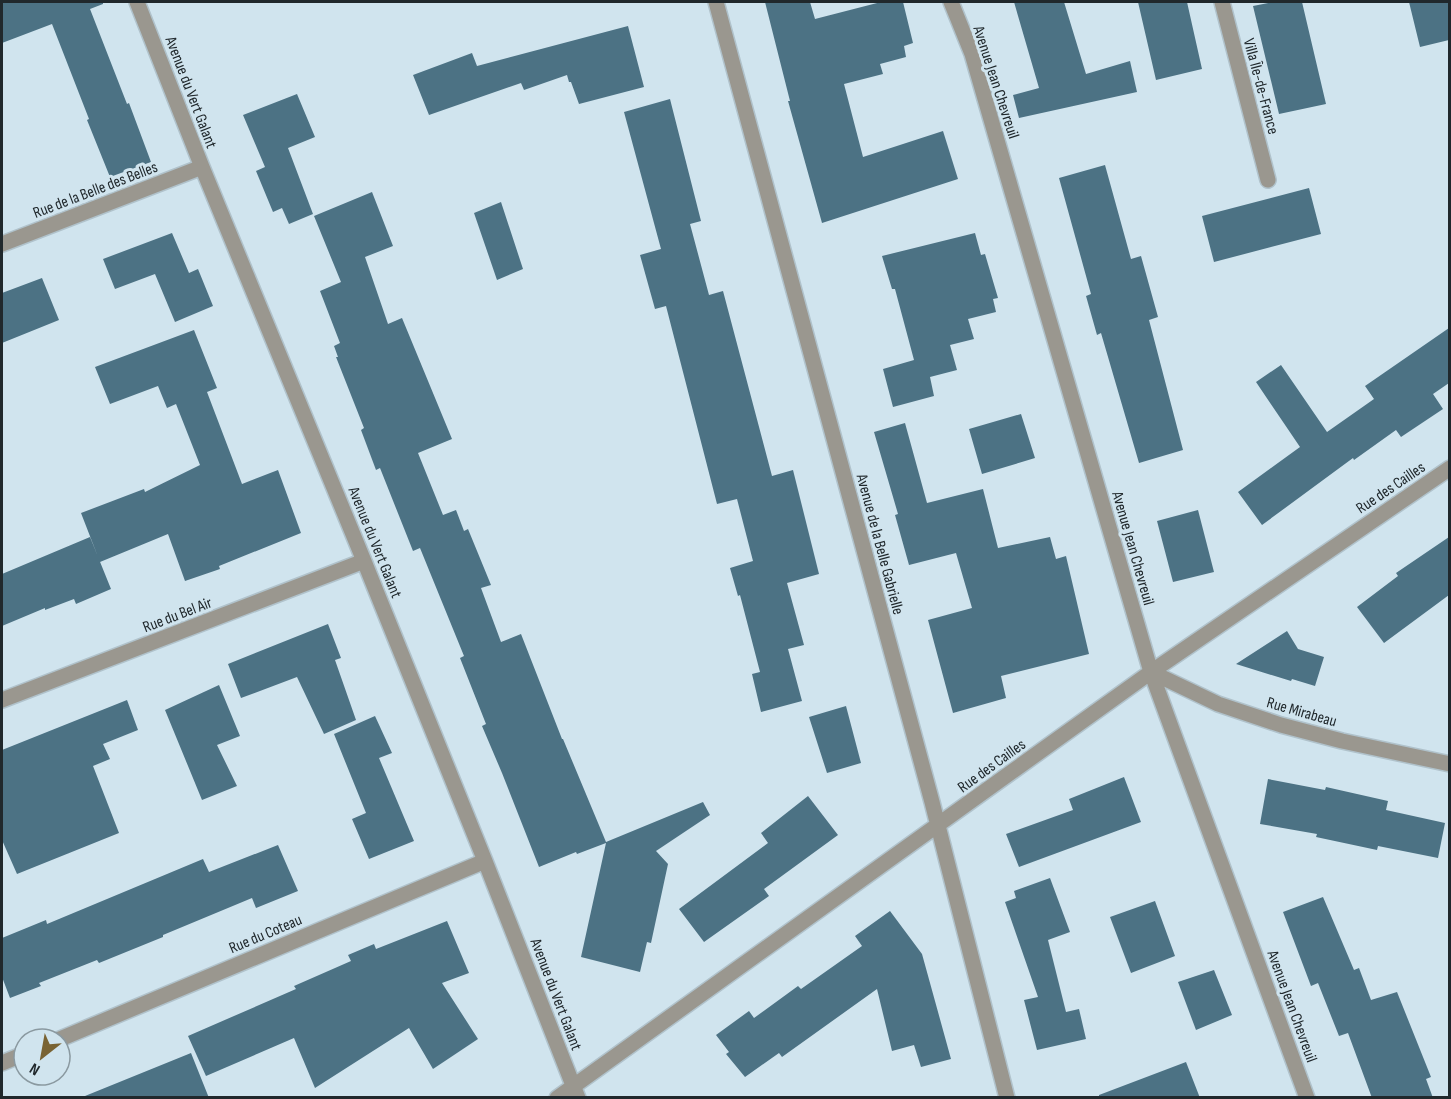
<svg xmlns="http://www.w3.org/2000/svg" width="1451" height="1099" font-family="'Sofia Sans Condensed',sans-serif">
<rect width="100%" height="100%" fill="#d0e4ee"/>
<!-- building -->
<path fill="#4c7284" d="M 2,2 L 103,2 L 103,4 L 90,9 L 127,104 L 129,103 L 151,162 L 110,177 L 87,120 L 89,119 L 52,24 L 2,43 Z
M 765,2 L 810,2 L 815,19 L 881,2 L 903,2 L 913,43 L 904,46 L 906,57 L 880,64 L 883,74 L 844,84 L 863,157 L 943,131 L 958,179 L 822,223 L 788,101 L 790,101 Z
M 1014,2 L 1064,2 L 1086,74 L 1130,61 L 1137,92 L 1019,118 L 1013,95 L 1039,88 Z
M 1138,2 L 1187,2 L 1202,69 L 1156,80 Z
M 1273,2 L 1302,2 L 1326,104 L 1279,114 L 1253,6 Z
M 1409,2 L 1449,2 L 1449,40 L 1420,47 Z
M 628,26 L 644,87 L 579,104 L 571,82 L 569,82 L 567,75 L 524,90 L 521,83 L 429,115 L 413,75 L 472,53 L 477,66 Z
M 297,94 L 315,137 L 288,148 L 313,214 L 289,224 L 282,208 L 273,212 L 256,171 L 265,167 L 243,115 Z
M 670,99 L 701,221 L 690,224 L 709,295 L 723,291 L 772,476 L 793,470 L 819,574 L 787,583 L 804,645 L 788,649 L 802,701 L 761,712 L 752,674 L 760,672 L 740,595 L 738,596 L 730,568 L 753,561 L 737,499 L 717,504 L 666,306 L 655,309 L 640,255 L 661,249 L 624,112 Z
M 1105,165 L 1131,259 L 1141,256 L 1158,317 L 1149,320 L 1183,450 L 1139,463 L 1101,333 L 1097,335 L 1086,296 L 1091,294 L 1059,178 Z
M 1309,188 L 1321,234 L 1214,262 L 1202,216 Z
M 372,192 L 393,246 L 365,257 L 388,324 L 402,318 L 452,439 L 418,453 L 443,515 L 456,510 L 464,531 L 468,529 L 491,585 L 481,588 L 501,642 L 521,634 L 562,739 L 563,739 L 606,842 L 703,802 L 710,815 L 656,851 L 668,864 L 651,943 L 647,942 L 640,972 L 581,957 L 606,843 L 577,854 L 576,852 L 539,867 L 502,773 L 482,726 L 486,724 L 460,658 L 464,656 L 420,548 L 413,551 L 380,468 L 376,470 L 361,430 L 364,428 L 336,357 L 338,357 L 334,346 L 340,343 L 320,291 L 341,282 L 314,216 Z
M 501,202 L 523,269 L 497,280 L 474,213 Z
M 172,233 L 189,273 L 198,269 L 213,306 L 175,322 L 155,274 L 115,289 L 103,259 Z
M 975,233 L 981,255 L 985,254 L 998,298 L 993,299 L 996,312 L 968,319 L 974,339 L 950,345 L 957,370 L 930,377 L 934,396 L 893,407 L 883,369 L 914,360 L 895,289 L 892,289 L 882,256 Z
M 42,278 L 59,320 L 2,343 L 2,293 Z
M 1449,328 L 1449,383 L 1433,394 L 1443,409 L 1401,437 L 1396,430 L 1354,460 L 1353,458 L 1262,525 L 1238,492 L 1300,447 L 1256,382 L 1281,365 L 1327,432 L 1374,399 L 1365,386 Z
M 194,330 L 217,388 L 207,392 L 242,484 L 278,470 L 301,533 L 219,566 L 220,569 L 185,581 L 168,534 L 100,562 L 81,513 L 144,489 L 145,492 L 200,465 L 176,404 L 167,408 L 158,386 L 110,404 L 95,367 Z
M 1021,414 L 1035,458 L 982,474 L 969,429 Z
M 905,423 L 927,503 L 983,489 L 998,548 L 1050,537 L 1056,559 L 1066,556 L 1089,654 L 1001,676 L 1006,698 L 953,713 L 928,620 L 972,608 L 956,553 L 909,565 L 895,515 L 898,514 L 874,432 Z
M 1198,510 L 1214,572 L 1173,582 L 1157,521 Z
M 90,537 L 111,589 L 76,604 L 74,599 L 45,610 L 45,608 L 2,626 L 2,574 Z
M 1449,537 L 1449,595 L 1384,643 L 1357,607 L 1398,576 L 1396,573 Z
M 328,624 L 341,658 L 335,660 L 356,720 L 324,734 L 297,677 L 241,698 L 228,664 Z
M 1287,631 L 1298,649 L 1324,657 L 1315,686 L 1292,679 L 1291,681 L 1236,664 Z
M 219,685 L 240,736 L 217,745 L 237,786 L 202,800 L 165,710 Z
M 127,700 L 138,730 L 103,744 L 110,759 L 93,766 L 119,833 L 17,874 L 2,840 L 2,750 Z
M 846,706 L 861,763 L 827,773 L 809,717 Z
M 375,716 L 392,753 L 379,758 L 414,841 L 369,859 L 352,819 L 366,813 L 334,734 Z
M 1124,777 L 1141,822 L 1019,867 L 1006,834 L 1073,810 L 1069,799 Z
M 1268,779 L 1325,790 L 1326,787 L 1388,801 L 1386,810 L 1445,823 L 1438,858 L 1378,846 L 1377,850 L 1316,837 L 1317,834 L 1260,824 Z
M 808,796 L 838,835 L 764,889 L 769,896 L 704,942 L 679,909 L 768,843 L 761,833 Z
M 278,845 L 298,891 L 256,908 L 252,898 L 163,935 L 163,937 L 99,963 L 97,960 L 39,983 L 41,986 L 10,998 L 2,977 L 2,938 L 46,920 L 47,924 L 203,859 L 209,872 Z
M 1050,878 L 1070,932 L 1048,940 L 1066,1012 L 1079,1009 L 1086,1039 L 1037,1050 L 1024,1000 L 1038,997 L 1005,902 L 1016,898 L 1014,891 Z
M 1323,897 L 1354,970 L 1359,968 L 1371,1000 L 1397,992 L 1431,1077 L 1426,1079 L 1433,1098 L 1372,1098 L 1348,1033 L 1339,1036 L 1318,983 L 1311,986 L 1283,912 Z
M 1155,901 L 1175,956 L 1131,973 L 1110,917 Z
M 890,911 L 922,954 L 951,1059 L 921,1067 L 914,1045 L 892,1051 L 877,989 L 782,1057 L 779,1053 L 745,1077 L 726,1054 L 729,1052 L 716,1035 L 749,1011 L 754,1018 L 798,986 L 801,989 L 862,946 L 855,936 Z
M 447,921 L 469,973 L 442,983 L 478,1039 L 433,1069 L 409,1028 L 315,1088 L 294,1038 L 206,1076 L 188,1036 L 296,989 L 294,986 L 351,961 L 348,955 L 374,944 L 376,949 Z
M 1214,970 L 1232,1015 L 1196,1030 L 1178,982 Z
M 191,1053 L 209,1098 L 85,1098 L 85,1096 Z
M 1186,1062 L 1200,1098 L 1099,1098 L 1099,1095 Z"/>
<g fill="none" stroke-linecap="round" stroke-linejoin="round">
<!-- minor casing -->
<g stroke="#b0c2cb" stroke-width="18">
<path id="minor" d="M 137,2 L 202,167 L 364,561 L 485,861 L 578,1098
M 716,2 L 932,802 L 1007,1098
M 951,2 L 972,54 L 1151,672 L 1307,1098
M 1222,2 L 1268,180
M 2,244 L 202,167
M 1151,672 L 1218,704 L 1281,725 L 1342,741 L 1450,764
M 2,700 L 364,561
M 60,1039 L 485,861
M 2,1063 L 24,1054
M 557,1098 L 1151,672 L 1450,468"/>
</g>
<!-- minor -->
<use href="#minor" stroke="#9a978f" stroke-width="15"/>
</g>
<g text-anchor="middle" stroke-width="6" stroke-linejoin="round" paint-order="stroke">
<!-- street labels -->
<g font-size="16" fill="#20282c" stroke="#d0e4ee">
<text transform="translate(997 82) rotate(72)" y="6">Avenue Jean Chevreuil</text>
<text transform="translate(1262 86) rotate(75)" y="6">Villa Île-de-France</text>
<text transform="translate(192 92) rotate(69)" y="6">Avenue du Vert Galant</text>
<text transform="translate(95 189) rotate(-21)" y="6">Rue de la Belle des Belles</text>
<text transform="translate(1390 487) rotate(-34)" y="6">Rue des Cailles</text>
<text transform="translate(376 542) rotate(68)" y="6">Avenue du Vert Galant</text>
<text transform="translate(881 544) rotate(75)" y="6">Avenue de la Belle Gabrielle</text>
<text transform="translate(1134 548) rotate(74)" y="6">Avenue Jean Chevreuil</text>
<text transform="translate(177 614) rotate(-21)" y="6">Rue du Bel Air</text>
<text transform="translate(1302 711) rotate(16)" y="6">Rue Mirabeau</text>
<text transform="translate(991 765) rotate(-36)" y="6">Rue des Cailles</text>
<text transform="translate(265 933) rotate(-23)" y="6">Rue du Coteau</text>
<text transform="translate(557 994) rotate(69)" y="6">Avenue du Vert Galant</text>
<text transform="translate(1293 1006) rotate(70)" y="6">Avenue Jean Chevreuil</text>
</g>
</g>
<!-- border -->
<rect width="1451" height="1099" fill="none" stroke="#20282c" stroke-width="6"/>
<!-- north arrow -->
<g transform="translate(42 1057) rotate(211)"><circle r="28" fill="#d0e4ee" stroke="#8a99a0" stroke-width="1.5"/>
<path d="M0-4.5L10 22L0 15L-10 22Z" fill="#796333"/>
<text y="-9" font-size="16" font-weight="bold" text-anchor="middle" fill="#20282c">N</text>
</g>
</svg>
